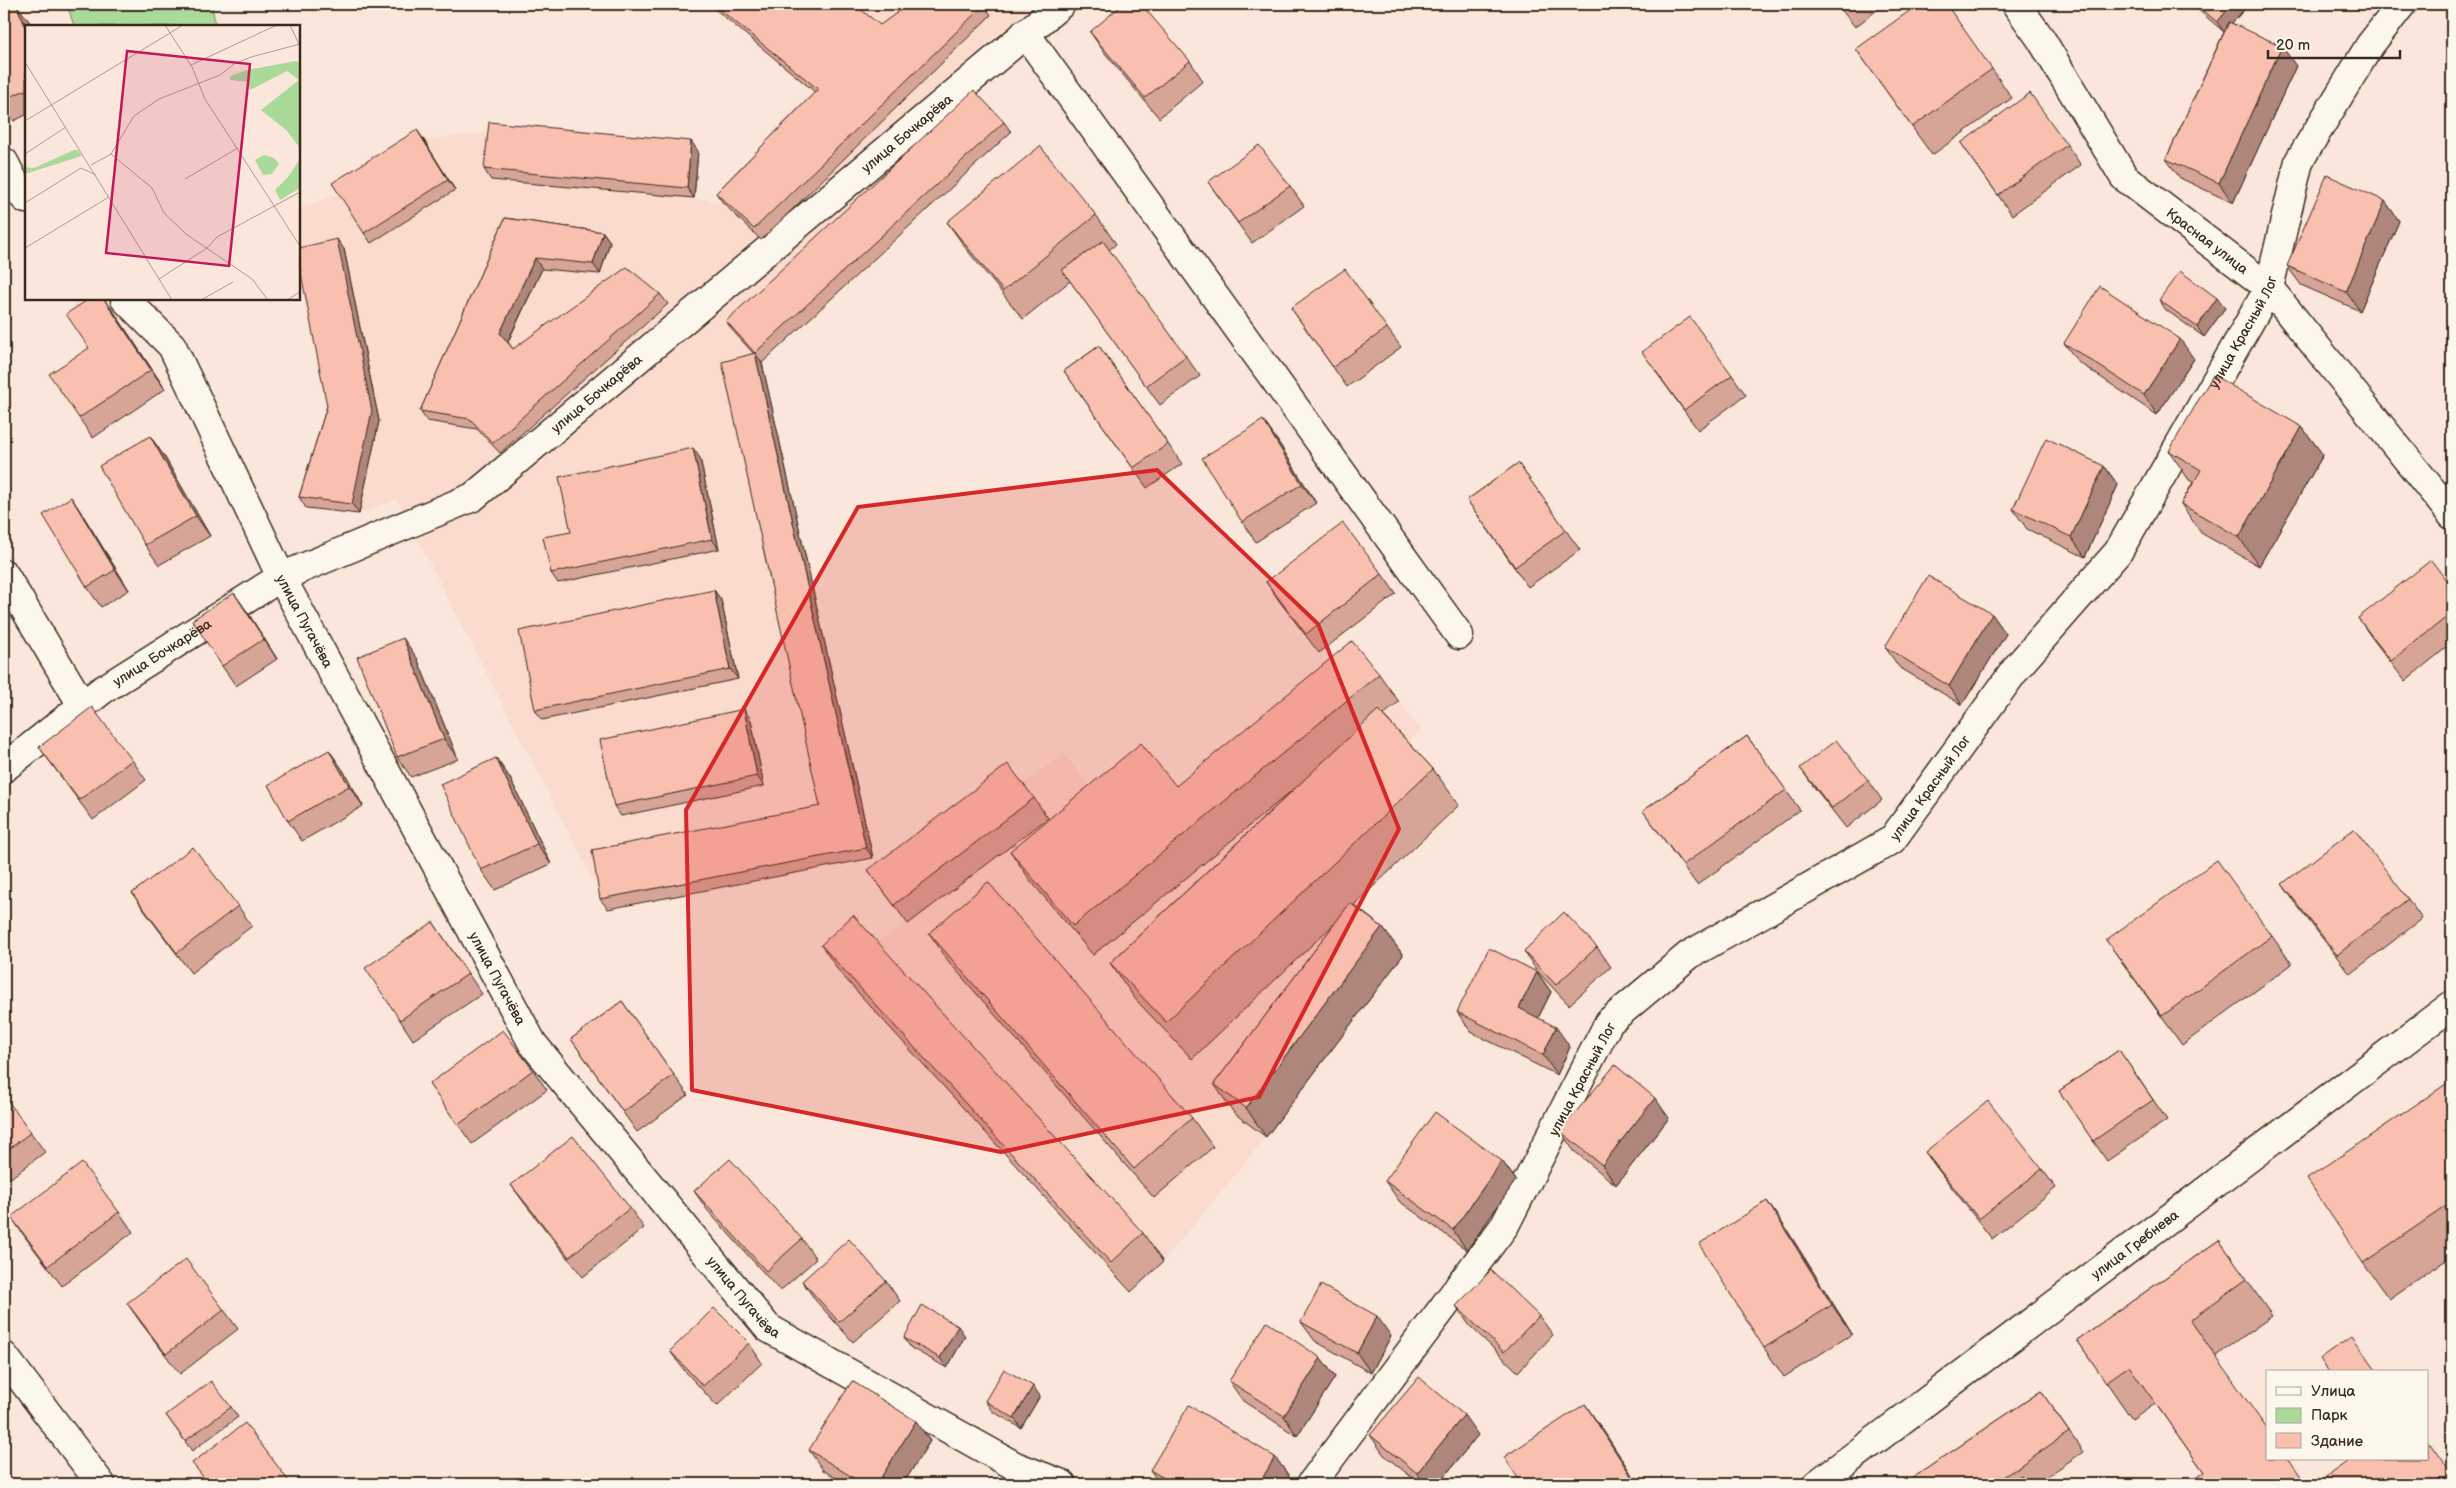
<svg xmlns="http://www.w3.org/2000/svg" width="2456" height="1488" font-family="'Balsamiq Sans',sans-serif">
<rect width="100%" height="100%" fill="#fae6da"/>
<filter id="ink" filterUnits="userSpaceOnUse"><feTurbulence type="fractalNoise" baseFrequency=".02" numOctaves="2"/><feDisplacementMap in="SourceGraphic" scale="10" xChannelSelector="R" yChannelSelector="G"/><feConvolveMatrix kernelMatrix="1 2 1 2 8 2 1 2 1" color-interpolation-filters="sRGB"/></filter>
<g filter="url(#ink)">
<!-- built -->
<path fill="#fadbcd" d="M 706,4 L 1034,4 L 955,71 L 1011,132 L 762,363 L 873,858 L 608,909 L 397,499 L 359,514 L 334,416 L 303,259 L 299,246 L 299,209 L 339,193 L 424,140 L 496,132 L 698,151 L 694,198 L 723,203 L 825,100 Z
M 1372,670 L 1421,730 L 1404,746 L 1459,805 L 1345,913 L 1403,955 L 1266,1137 L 1163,1262 L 1131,1292 L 841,974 L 873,944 L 908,924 L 882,890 L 1064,754 L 1110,814 L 1197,815 Z"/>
<!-- green -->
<path fill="#aada9a" stroke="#72825c" d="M 67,4 L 211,4 L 216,26 L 74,26 Z"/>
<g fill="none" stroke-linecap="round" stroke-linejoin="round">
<!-- minor casing -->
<g stroke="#3b2a1e" stroke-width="31">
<g id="minor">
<path id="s1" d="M 2016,4 L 2041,39 L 2124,177 L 2269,288 L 2452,515"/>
<path d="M 1025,33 L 1459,635"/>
<path d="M 4,162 L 20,193 L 26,199"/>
<path id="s2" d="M 125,299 L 172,346 L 281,577 L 533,1044 L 768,1328 L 1015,1466 L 1062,1484"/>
<path d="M 4,574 L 82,705"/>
<path id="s3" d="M 4,768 L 101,691 L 281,577 L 473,497 L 1061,4"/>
<path d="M 4,1356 L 101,1484"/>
<path id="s4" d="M 1311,1484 L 1505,1225 L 1609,1022 L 1689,955 L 1892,840 L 2018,666 L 2118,552 L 2269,288 L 2299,161 L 2370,45 L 2402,4"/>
<path id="s5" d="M 1817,1484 L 2452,1005"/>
</g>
</g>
<!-- minor -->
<use href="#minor" stroke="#fbf7ec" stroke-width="28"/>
</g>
<!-- wall -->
<path fill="#d6a597" stroke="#3b2a1e" d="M 706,4 L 835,4 L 837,6 L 880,25 L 984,5 L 991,15 L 761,240 L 723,203 L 716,193 L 815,92 L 715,9 Z
M 1242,4 L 1251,4 L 1245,8 Z
M 1837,4 L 1885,4 L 1855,27 Z
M 2193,4 L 2249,4 L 2232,23 L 2296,66 L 2233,203 L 2180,178 L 2166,159 L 2224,32 L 2196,8 Z
M 2364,4 L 2374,4 L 2370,9 Z
M 4,6 L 29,21 L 31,26 L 26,26 L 26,115 L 14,121 L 4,106 Z
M 1090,32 L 1190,61 L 1203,81 L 1159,118 L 1104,52 Z
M 1856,49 L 1992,69 L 2012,98 L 1932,155 Z
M 1004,122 L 1011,132 L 762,363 L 873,858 L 608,909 L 600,899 L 820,806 L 753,353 L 733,331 L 726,321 Z
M 417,130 L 455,190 L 371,243 L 364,233 Z
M 1961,143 L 2067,145 L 2081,165 L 2012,215 Z
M 698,151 L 694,198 L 491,180 L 484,169 Z
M 1208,182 L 1290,186 L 1304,206 L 1252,243 Z
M 2385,201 L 2399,221 L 2360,311 L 2301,285 L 2287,266 Z
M 1096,215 L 1116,244 L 1109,250 L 1200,376 L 1160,405 L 1070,281 L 1023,319 L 967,250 L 947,222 Z
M 505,218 L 603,232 L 610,242 L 600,274 L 542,269 L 508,342 L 513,349 L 660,294 L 668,304 L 500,453 L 477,429 L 427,421 L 420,411 Z
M 344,249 L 379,421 L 359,514 L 306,508 L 299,497 L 327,406 Z
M 2159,300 L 2225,308 L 2204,337 L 2166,310 Z
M 1291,308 L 1387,328 L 1401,347 L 1347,387 Z
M 114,312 L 165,389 L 93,438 L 79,418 L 89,348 Z
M 2064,343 L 2194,359 L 2157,415 L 2078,362 Z
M 1099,346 L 1182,464 L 1147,488 L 1064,371 Z
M 1656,372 L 1732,375 L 1746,395 L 1698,430 Z
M 2302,427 L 2323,455 L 2259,566 L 2201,533 L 2181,504 L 2193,482 L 2189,480 L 2169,451 Z
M 150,436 L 164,456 L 210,536 L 159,565 L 145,545 Z
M 1277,440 L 1316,503 L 1256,542 L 1242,522 Z
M 700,458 L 719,549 L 558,583 L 551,573 L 571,532 Z
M 1518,463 L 1580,550 L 1528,587 L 1467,500 Z
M 2104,466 L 2118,485 L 2085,557 L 2027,529 L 2013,509 Z
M 71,497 L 84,517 L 129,590 L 101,607 L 87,587 Z
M 1382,574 L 1396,594 L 1319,653 L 1280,602 L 1266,582 Z
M 2452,588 L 2452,643 L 2405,681 L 2372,638 L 2358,618 Z
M 714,590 L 721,600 L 738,679 L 542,720 L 535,710 Z
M 234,593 L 248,613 L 277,659 L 236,686 L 222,666 Z
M 1992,614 L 2006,634 L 1962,705 L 1899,667 L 1885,647 Z
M 417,658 L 458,759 L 411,777 L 397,757 Z
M 1379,674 L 1399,702 L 1383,715 L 1433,769 L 1459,805 L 1354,905 L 1382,927 L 1403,955 L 1266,1137 L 1234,1113 L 1214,1084 L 1335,923 L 1192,1059 L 1136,1000 L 1110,963 L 1295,788 L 1093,955 L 1030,880 L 1010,851 L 1176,786 Z
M 751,720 L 764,786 L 621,816 L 614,806 Z
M 1747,736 L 1800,810 L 1697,885 L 1643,811 Z
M 39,747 L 132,760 L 146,780 L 93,820 L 53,766 Z
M 496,758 L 510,778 L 551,864 L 495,890 L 481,870 Z
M 1800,768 L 1868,780 L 1882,800 L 1846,828 L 1814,787 Z
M 343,770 L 363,806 L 302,841 L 288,821 Z
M 1034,798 L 1048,818 L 908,924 L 868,870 Z
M 2282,884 L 2408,899 L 2422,919 L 2350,974 L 2296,904 Z
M 132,893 L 238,906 L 252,926 L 191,973 L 146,913 Z
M 433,922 L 482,994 L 413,1040 L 400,1020 Z
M 929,933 L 1192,1118 L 1213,1147 L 1154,1198 L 949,962 Z
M 2272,936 L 2292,964 L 2182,1045 L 2106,940 Z
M 821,945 L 1143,1233 L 1163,1262 L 1131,1292 L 841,974 Z
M 1597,947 L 1611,967 L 1569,1005 L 1537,971 L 1524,951 Z
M 1537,972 L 1551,992 L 1538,1018 L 1570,1047 L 1557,1075 L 1471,1032 L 1457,1012 Z
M 622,1001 L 688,1095 L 637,1132 L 571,1039 Z
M 2119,1050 L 2167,1120 L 2107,1161 L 2059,1091 Z
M 533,1070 L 547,1090 L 472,1144 L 429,1084 Z
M 2452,1080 L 2452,1256 L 2389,1299 L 2363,1263 Z
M 4,1096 L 45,1152 L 4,1183 Z
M 1669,1118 L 1616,1185 L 1574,1151 L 1560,1131 Z
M 1925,1152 L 2042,1169 L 2056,1188 L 1992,1239 L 1939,1171 Z
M 1502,1161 L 1516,1180 L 1467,1250 L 1399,1201 L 1385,1181 Z
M 511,1185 L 630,1208 L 644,1228 L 583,1277 L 525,1204 Z
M 694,1191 L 802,1239 L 816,1259 L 780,1291 L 708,1211 Z
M 119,1212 L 133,1232 L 62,1286 L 25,1237 L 11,1217 Z
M 1787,1230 L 1852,1334 L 1784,1377 L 1764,1348 Z
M 2219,1240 L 2272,1316 L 2216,1356 L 2204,1472 L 2155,1403 L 2132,1419 L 2077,1340 Z
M 802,1281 L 886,1281 L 900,1301 L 853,1342 L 816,1301 Z
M 127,1303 L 224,1310 L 238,1329 L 180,1374 L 141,1323 Z
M 1456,1306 L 1539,1316 L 1553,1335 L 1518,1372 L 1470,1326 Z
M 1301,1322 L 1391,1336 L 1371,1373 L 1315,1341 Z
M 965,1336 L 947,1368 L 911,1348 L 904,1338 Z
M 749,1343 L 762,1363 L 717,1406 L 684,1370 L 670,1351 Z
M 1321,1358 L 1335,1377 L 1297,1436 L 1243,1401 L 1229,1381 Z
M 2041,1391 L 2083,1452 L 2036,1484 L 1904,1484 Z
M 1040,1396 L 1021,1428 L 992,1411 L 985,1401 Z
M 231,1407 L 238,1417 L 192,1451 L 166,1415 Z
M 916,1421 L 930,1441 L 903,1484 L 845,1484 L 823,1470 L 809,1450 Z
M 1370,1435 L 1478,1435 L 1438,1484 L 1420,1484 L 1384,1455 Z
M 1275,1457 L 1289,1476 L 1284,1484 L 1160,1484 L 1150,1470 Z"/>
<!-- shaded-wall -->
<path fill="#ae867b" stroke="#3b2a1e" d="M 16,4 L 29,21 L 31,26 L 26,26 L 26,28 Z
M 2233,4 L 2249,4 L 2224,32 L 2217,22 Z
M 2367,4 L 2374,4 L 2370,9 Z
M 2282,46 L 2296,66 L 2233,203 L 2219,183 Z
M 417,130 L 424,140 L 455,190 L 448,180 Z
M 691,141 L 698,151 L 694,198 L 687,188 Z
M 2385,201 L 2399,221 L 2360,311 L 2346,292 Z
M 603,232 L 610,242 L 600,274 L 593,264 Z
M 337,239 L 344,249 L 379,421 L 359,514 L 352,504 Z
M 535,258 L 542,269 L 507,343 L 500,333 Z
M 2217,298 L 2225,308 L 2204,337 L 2197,327 Z
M 104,299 L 114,312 L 165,389 L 151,370 Z
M 2180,339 L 2194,359 L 2157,415 L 2144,395 Z
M 755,353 L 762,363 L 873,858 L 866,848 Z
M 1263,420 L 1277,440 L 1316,503 L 1302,484 Z
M 2302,427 L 2323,455 L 2259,566 L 2239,537 Z
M 150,436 L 164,456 L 210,536 L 196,516 Z
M 693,448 L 700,458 L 719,549 L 712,539 Z
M 2104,466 L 2118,485 L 2085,557 L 2071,537 Z
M 71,497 L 84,517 L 129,590 L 115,570 Z
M 714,590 L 721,600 L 738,679 L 730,669 Z
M 234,593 L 248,613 L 277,659 L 264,639 Z
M 1992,614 L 2006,634 L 1962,705 L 1949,686 Z
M 403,638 L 417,658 L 458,759 L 444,739 Z
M 744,709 L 751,720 L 764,786 L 757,776 Z
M 329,750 L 343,770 L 363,806 L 349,786 Z
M 496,758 L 510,778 L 551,864 L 537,844 Z
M 1382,927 L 1403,955 L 1266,1137 L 1246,1108 Z
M 1537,972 L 1551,992 L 1533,1028 L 1519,1008 Z
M 1556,1027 L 1570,1047 L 1557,1075 L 1543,1055 Z
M 1655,1098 L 1669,1118 L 1616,1185 L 1602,1165 Z
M 1502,1161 L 1516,1180 L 1467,1250 L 1453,1230 Z
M 1767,1201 L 1787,1230 L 1852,1334 L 1832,1305 Z
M 1377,1316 L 1391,1336 L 1371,1373 L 1357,1353 Z
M 958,1326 L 965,1336 L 947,1368 L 940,1358 Z
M 1321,1358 L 1335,1377 L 1297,1436 L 1284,1416 Z
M 1033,1386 L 1040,1396 L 1021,1428 L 1014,1418 Z
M 1585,1404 L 1605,1433 L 1638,1484 L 1637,1484 L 1635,1482 Z
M 1464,1415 L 1478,1435 L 1438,1484 L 1425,1484 L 1417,1473 Z
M 916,1421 L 930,1441 L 903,1484 L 877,1484 Z
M 1275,1457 L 1289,1476 L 1284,1484 L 1259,1484 Z"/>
<!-- building -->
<path fill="#f9c0b0" stroke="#3b2a1e" d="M 10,4 L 16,4 L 26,28 L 26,90 L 4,99 L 4,6 Z
M 713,4 L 835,4 L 837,6 L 839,4 L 854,4 L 880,25 L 909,4 L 982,4 L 984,5 L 754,229 L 716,193 L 818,89 Z
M 1123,4 L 1141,4 L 1190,61 L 1145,98 L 1090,32 Z
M 1838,4 L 1845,4 L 1841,7 Z
M 1919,4 L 1946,4 L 1992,69 L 1912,127 L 1856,49 Z
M 2195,4 L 2233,4 L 2217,22 Z
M 2229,22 L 2282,46 L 2219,183 L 2166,159 Z
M 974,90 L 1004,122 L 755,353 L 726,321 Z
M 2030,93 L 2067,145 L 1998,195 L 1961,143 Z
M 489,122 L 691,141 L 687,188 L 484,169 Z
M 417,130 L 448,180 L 364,233 L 332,183 Z
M 1259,145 L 1290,186 L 1238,223 L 1208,182 Z
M 1040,146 L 1096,215 L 1003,291 L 947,222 Z
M 2327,175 L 2385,201 L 2346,292 L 2287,266 Z
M 505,218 L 603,232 L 593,264 L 535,258 L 500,333 L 513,349 L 627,267 L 660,294 L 493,443 L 470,419 L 420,411 Z
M 337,239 L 372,411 L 352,504 L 299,497 L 327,406 L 299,263 L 299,248 Z
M 1103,241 L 1186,356 L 1146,386 L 1062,270 Z
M 1345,269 L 1387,328 L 1333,367 L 1291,308 Z
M 2180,271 L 2217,298 L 2197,327 L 2159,300 Z
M 2100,286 L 2180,339 L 2144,395 L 2064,343 Z
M 89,299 L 104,299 L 151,370 L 79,418 L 49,374 L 89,348 L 66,314 Z
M 1690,317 L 1732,375 L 1684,410 L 1642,352 Z
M 1099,346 L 1168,444 L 1133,468 L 1064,371 Z
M 755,353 L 866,848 L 600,899 L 592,850 L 820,806 L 722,362 Z
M 2213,375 L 2302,427 L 2239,537 L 2181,504 L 2201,470 L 2169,451 Z
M 1263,420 L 1302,484 L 1242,522 L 1202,458 Z
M 150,436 L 196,516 L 145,545 L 99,466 Z
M 2046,438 L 2104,466 L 2071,537 L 2013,509 Z
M 693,448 L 712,539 L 551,573 L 543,537 L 571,532 L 559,477 Z
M 1518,463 L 1566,530 L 1515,567 L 1467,500 Z
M 71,497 L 115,570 L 87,587 L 43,515 Z
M 1343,523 L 1382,574 L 1306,634 L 1266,582 Z
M 2431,560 L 2452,588 L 2452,613 L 2391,661 L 2358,618 Z
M 1928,576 L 1992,614 L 1949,686 L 1885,647 Z
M 714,590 L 730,669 L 535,710 L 519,631 Z
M 234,593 L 264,639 L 222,666 L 192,620 Z
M 403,638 L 444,739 L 397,757 L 357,657 Z
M 1352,641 L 1379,674 L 1073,926 L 1010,851 L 1141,743 L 1176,786 Z
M 92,707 L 132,760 L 79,800 L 39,747 Z
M 744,709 L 757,776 L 614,806 L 600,740 Z
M 1378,710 L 1433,769 L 1166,1022 L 1110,963 Z
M 1747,736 L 1786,790 L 1683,865 L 1643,811 Z
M 1836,740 L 1868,780 L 1832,808 L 1800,768 Z
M 329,750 L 349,786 L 288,821 L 268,785 Z
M 496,758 L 537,844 L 481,870 L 440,784 Z
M 1008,764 L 1034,798 L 894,905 L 868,870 Z
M 2354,829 L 2408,899 L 2337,955 L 2282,884 Z
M 193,847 L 238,906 L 177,953 L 132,893 Z
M 2217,860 L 2272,936 L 2162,1016 L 2106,940 Z
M 988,882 L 1192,1118 L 1134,1169 L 929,933 Z
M 1350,903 L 1382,927 L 1246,1108 L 1214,1084 Z
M 1564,912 L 1597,947 L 1556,985 L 1524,951 Z
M 853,915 L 1143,1233 L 1111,1263 L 821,945 Z
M 433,922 L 468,974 L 400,1020 L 365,968 Z
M 1489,948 L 1537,972 L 1519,1008 L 1556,1027 L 1543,1055 L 1457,1012 Z
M 622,1001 L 674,1075 L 623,1112 L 571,1039 Z
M 503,1030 L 533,1070 L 458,1125 L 429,1084 Z
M 2119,1050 L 2153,1100 L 2093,1141 L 2059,1091 Z
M 1615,1065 L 1655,1098 L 1602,1165 L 1560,1131 Z
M 2452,1080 L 2452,1202 L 2363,1263 L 2307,1179 Z
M 4,1096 L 31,1132 L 4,1153 Z
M 1988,1101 L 2042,1169 L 1979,1219 L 1925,1152 Z
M 1435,1112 L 1502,1161 L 1453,1230 L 1385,1181 Z
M 573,1136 L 630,1208 L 569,1257 L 511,1185 Z
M 730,1159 L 802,1239 L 766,1271 L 694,1191 Z
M 82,1163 L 119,1212 L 48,1266 L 11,1217 Z
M 1767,1201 L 1832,1305 L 1764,1348 L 1699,1244 Z
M 849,1239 L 886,1281 L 839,1322 L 802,1281 Z
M 2219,1240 L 2247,1279 L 2190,1320 L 2267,1429 L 2267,1459 L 2289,1459 L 2306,1484 L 2187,1484 L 2204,1472 L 2129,1366 L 2106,1382 L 2077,1340 Z
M 186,1259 L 224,1310 L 166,1354 L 127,1303 Z
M 1491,1270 L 1539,1316 L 1504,1352 L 1456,1306 Z
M 1321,1285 L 1377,1316 L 1357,1353 L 1301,1322 Z
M 922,1305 L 958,1326 L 940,1358 L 904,1338 Z
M 714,1308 L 749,1343 L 703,1386 L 670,1351 Z
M 1267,1322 L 1321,1358 L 1284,1416 L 1229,1381 Z
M 2352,1336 L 2378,1372 L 2329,1372 L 2320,1359 Z
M 1004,1369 L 1033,1386 L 1014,1418 L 985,1401 Z
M 1419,1377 L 1464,1415 L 1417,1473 L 1370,1435 Z
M 211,1381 L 231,1407 L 185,1441 L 166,1415 Z
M 852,1381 L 916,1421 L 877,1484 L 863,1484 L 809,1450 Z
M 2041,1391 L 2069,1432 L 1993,1484 L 1904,1484 Z
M 1585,1404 L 1635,1482 L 1631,1484 L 1522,1484 L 1504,1457 Z
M 1189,1405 L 1275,1457 L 1259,1484 L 1174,1484 L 1150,1470 Z
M 245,1423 L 291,1484 L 209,1484 L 192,1463 Z
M 2427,1441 L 2452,1476 L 2452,1484 L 2316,1484 L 2351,1459 L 2427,1459 Z
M 2021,1475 L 2028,1484 L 2008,1484 Z"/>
</g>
<!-- marked area -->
<path fill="#d62828" fill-opacity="0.2" stroke="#d62828" stroke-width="4" stroke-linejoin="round" d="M 1157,470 L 1318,624 L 1399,829 L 1259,1097 L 1001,1152 L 692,1090 L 686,810 L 858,507 Z"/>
<g text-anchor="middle" stroke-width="4" stroke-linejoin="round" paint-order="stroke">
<!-- street labels -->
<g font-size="14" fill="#3b2a1e" stroke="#fbf7ec">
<text dy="5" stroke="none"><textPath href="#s3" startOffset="1111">улица Бочкарёва</textPath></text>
<text dy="5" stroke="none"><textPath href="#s1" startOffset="309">Красная улица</textPath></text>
<text dy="5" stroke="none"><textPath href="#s4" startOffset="1509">улица Красный Лог</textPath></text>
<text dy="5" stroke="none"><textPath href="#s3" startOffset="706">улица Бочкарёва</textPath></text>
<text dy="5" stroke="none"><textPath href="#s2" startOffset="372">улица Пугачёва</textPath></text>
<text dy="5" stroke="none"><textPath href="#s3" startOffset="196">улица Бочкарёва</textPath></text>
<text dy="5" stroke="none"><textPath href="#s4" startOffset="954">улица Красный Лог</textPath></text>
<text dy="5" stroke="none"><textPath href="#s2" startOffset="778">улица Пугачёва</textPath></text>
<text transform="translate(1582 1079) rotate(-62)" y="5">улица Красный Лог</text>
<text dy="5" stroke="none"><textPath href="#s5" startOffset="398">улица Гребнева</textPath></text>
<text dy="5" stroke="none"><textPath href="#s2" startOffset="1182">улица Пугачёва</textPath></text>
</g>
</g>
<!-- overview -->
<g transform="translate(25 25)">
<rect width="275" height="275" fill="#fae6da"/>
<path d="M 271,36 L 275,38 L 275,123 L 261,105 L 236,85 L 274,55 L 262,46 L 225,65 L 223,57 L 205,55 L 205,51 L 222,45 ZM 49,125 L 53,125 L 57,131 L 0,149 L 0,142 L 9,143 ZM 239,130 L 249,133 L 254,139 L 247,149 L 238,150 L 230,135 ZM 275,134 L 275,163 L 255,175 L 250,165 L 263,152 Z" fill="#aada9a"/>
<path fill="none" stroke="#ae9b8f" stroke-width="1" d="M 140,0 L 167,42 L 180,74 L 275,221M 265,0 L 274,19M 0,37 L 147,275M 166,40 L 252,0M 0,96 L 158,0M 0,129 L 41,102M 86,129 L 127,163 L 139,188 L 161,209 L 227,254 L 243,275M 66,140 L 86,129 L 109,91 L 134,74 L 195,50 L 209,39 L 226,32 L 275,19M 160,154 L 213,123M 0,178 L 56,143 L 71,150M 0,223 L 84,172M 134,254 L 182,223 L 192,212 L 275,167M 176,275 L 208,257M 262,275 L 275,267"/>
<path fill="#c2185b" fill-opacity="0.15" stroke="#c2185b" stroke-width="2.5" d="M 102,26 L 225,39 L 204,241 L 81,228 Z"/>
<rect width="275" height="275" fill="none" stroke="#3b2a1e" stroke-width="2.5"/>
</g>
<!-- margin -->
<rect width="2456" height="1488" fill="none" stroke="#fbf7ec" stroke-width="20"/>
<rect x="10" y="10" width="2436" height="1468" fill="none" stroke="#3b2a1e" stroke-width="2" filter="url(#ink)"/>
<!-- legend -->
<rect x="2266" y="1370" width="162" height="90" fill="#fbf7ec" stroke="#aea59a"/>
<rect x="2276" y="1387" width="25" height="8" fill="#fbf7ec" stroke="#aea59a"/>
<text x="2311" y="1396" font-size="15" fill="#3b2a1e">Улица</text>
<rect x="2276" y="1408" width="25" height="15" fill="#aada9a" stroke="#aea59a"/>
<text x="2311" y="1420" font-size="15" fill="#3b2a1e">Парк</text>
<rect x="2276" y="1433" width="25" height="15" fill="#f9c0b0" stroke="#aea59a"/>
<text x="2311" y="1446" font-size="15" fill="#3b2a1e">Здание</text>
<!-- scale -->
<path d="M2268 50v8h132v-8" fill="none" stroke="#3b2a1e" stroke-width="2.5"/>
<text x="2276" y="50" font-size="15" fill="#3b2a1e" stroke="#fbf7ec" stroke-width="4" paint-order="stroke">20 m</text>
</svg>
